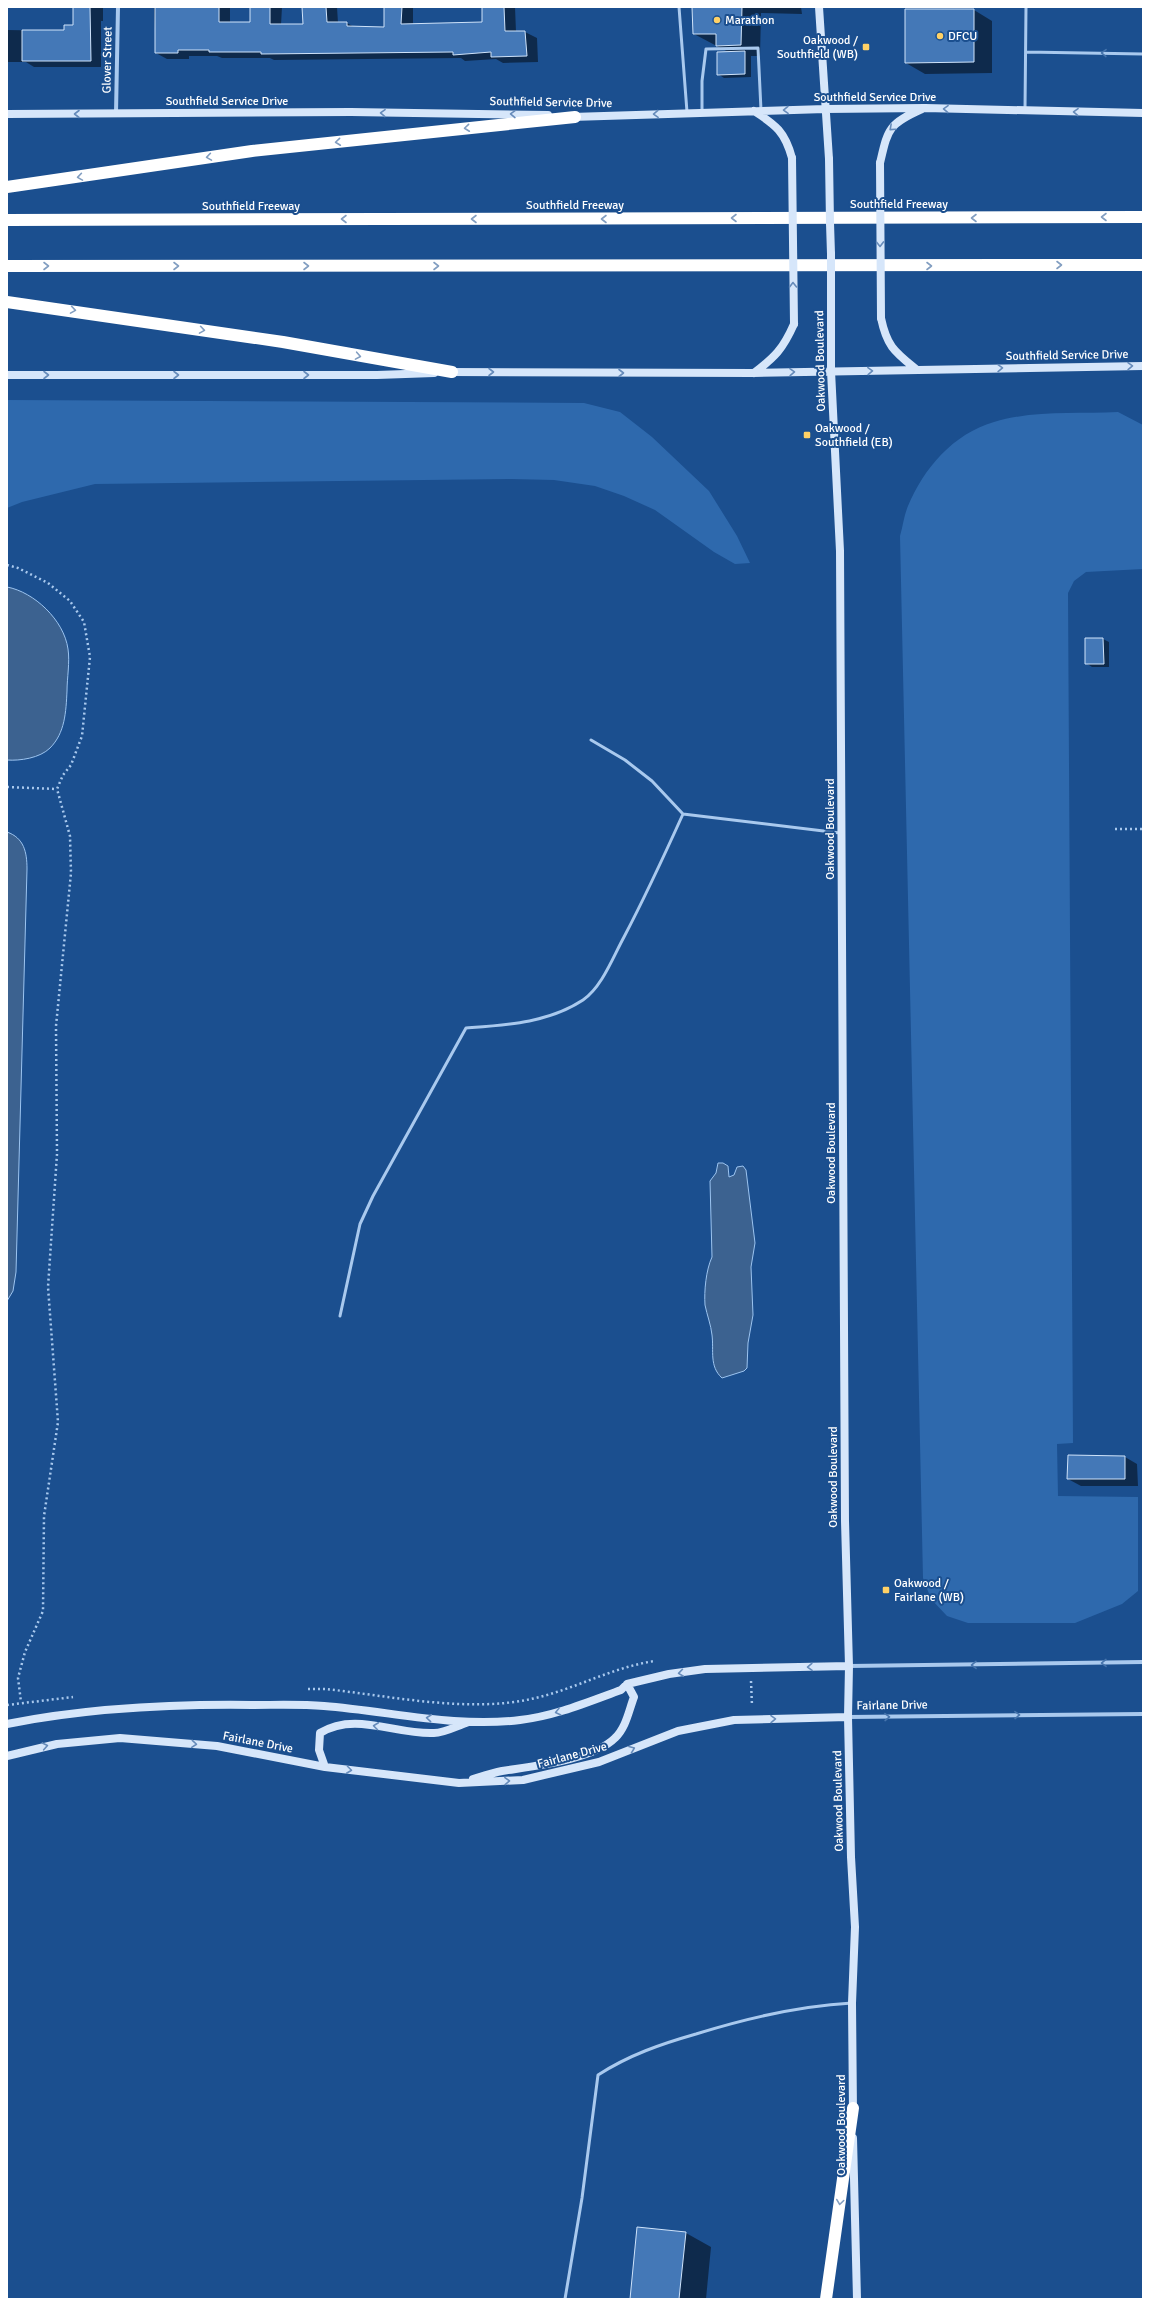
<svg xmlns="http://www.w3.org/2000/svg" width="1150" height="2306" font-family="Signika,sans-serif">
<rect width="100%" height="100%" fill="#1b4f8f"/>
<!-- green -->
<path fill="#2e69ad" d="M 7,400 L 584,403 L 620,412 L 652,437 L 709,491 L 737,536 L 750,563 L 735,564 L 714,552 L 655,510 L 624,496 L 595,486 L 554,480 L 511,479 L 95,484 L 22,502 L 7,508 Z
M 1118,412 L 1143,425 L 1143,569 L 1086,572 L 1074,581 L 1068,593 L 1073,1443 L 1057,1444 L 1058,1496 L 1138,1497 L 1138,1591 L 1122,1604 L 1075,1623 L 968,1623 L 947,1616 L 931,1599 L 923,1578 L 900,536 C 903,526 904,515 908,506 C 924,468 953,434 994,422 C 1033,410 1078,414 1118,412 Z"/>
<!-- water -->
<path fill="#3c6290" stroke="#9cc4f0" d="M 7,587 C 34,592 64,620 68,649 C 70,662 67,678 67,691 C 66,712 65,733 50,748 C 40,758 20,761 7,760 Z
M 7,832 C 24,838 27,852 27,869 L 16,1272 L 13,1291 L 7,1301 Z
M 718,1163 L 723,1163 L 728,1166 L 729,1177 L 734,1175 L 737,1167 L 743,1166 L 746,1170 L 755,1243 L 751,1267 L 753,1315 L 748,1343 L 747,1368 L 744,1371 L 722,1378 C 709,1366 714,1351 712,1335 C 711,1325 707,1315 705,1305 C 704,1291 706,1270 712,1257 L 710,1181 L 716,1173 Z"/>
<!-- shadow -->
<path fill="#0007" d="M 74,7 L 103,7 L 103,21 L 101,21 L 101,67 L 34,67 L 26,62 L 7,62 L 7,30 L 65,31 L 74,26 Z
M 154,7 L 230,7 L 230,23 L 250,23 L 251,7 L 282,7 L 281,25 L 304,25 L 303,7 L 337,7 L 338,23 L 347,23 L 354,27 L 385,28 L 385,7 L 413,7 L 413,25 L 483,23 L 483,7 L 515,7 L 516,32 L 525,32 L 537,38 L 538,62 L 503,63 L 496,59 L 465,61 L 461,58 L 274,60 L 270,58 L 222,58 L 217,56 L 189,56 L 189,59 L 167,59 L 156,53 Z
M 692,7 L 801,7 L 802,14 L 761,13 L 760,56 L 751,56 L 751,77 L 724,78 L 718,74 L 730,53 L 694,34 Z
M 974,10 L 992,21 L 992,73 L 925,74 L 906,63 Z
M 1103,639 L 1109,642 L 1109,667 L 1092,667 L 1086,663 Z
M 1125,1457 L 1137,1464 L 1138,1486 L 1081,1486 L 1068,1479 Z
M 686,2233 L 711,2247 L 706,2299 L 631,2299 Z"/>
<!-- building -->
<path fill="#4478b7" stroke="#cfe3fa" d="M 73,7 L 90,7 L 91,61 L 22,61 L 22,30 L 64,30 L 64,25 L 73,25 Z
M 155,7 L 219,7 L 219,22 L 250,22 L 250,7 L 270,7 L 270,24 L 303,24 L 302,7 L 326,7 L 327,22 L 347,22 L 347,26 L 384,27 L 384,7 L 402,7 L 401,24 L 482,22 L 482,7 L 504,7 L 505,31 L 525,31 L 527,56 L 491,57 L 491,52 L 453,55 L 453,52 L 261,54 L 261,52 L 209,52 L 209,50 L 178,50 L 178,53 L 155,53 Z
M 692,7 L 742,7 L 741,45 L 716,46 L 716,34 L 693,34 Z
M 905,9 L 974,9 L 974,62 L 905,63 Z
M 745,51 L 745,74 L 717,75 L 717,52 Z
M 1085,638 L 1103,638 L 1104,664 L 1085,664 Z
M 1068,1455 L 1125,1456 L 1125,1479 L 1067,1479 Z
M 637,2227 L 686,2232 L 679,2299 L 630,2299 Z"/>
<g fill="none" stroke-linecap="round" stroke-linejoin="round">
<!-- path -->
<path stroke="#a9c9ee" stroke-width="2.5" stroke-dasharray="2 3" stroke-linecap="butt" d="M 7,565 L 18,568 L 48,583 L 70,601 L 84,622 L 90,657 L 82,736 L 71,765 L 63,775 L 57,789 L 70,836 L 71,873 L 56,1026 L 57,1154 L 48,1287 L 58,1422 L 44,1516 L 43,1611 L 25,1652 L 18,1678 L 21,1702
M 7,787 L 57,789
M 1115,829 L 1143,829
M 751,1681 L 752,1706
M 308,1689 L 326,1689 C 390,1696 468,1713 531,1699 C 574,1690 612,1667 655,1661
M 7,1705 L 73,1697"/>
<!-- lane -->
<path stroke="#a9c9ee" stroke-width="3" d="M 679,7 L 687,112
M 1026,52 L 1143,54
M 1025,109 L 1026,7
M 702,111 L 702,81 L 706,49 L 758,48 L 761,110
M 591,740 L 625,760 L 652,781 L 683,814
M 340,1316 L 360,1224 L 373,1196 L 466,1028 C 506,1025 548,1023 583,1000 C 602,987 613,957 624,937 C 645,897 664,856 683,814 L 840,833
M 565,2299 L 582,2198 L 598,2075 C 629,2055 661,2044 696,2034 C 747,2018 799,2006 852,2003"/>
<!-- street -->
<path stroke="#a9c9ee" stroke-width="4" d="M 116,113 L 118,7
M 849,1666 L 1143,1662
M 848,1717 L 1143,1714"/>
<!-- secondary -->
<path stroke="#d6e6fa" stroke-width="8" d="M 819,7 L 829,159
M 754,111 C 776,125 785,132 792,158
M 7,114 L 351,112 L 548,115
M 572,117 L 825,109 L 925,108 L 1143,113
M 880,163 C 888,129 888,124 922,109
M 830,223 L 831,254
M 831,317 L 831,371 L 840,551 L 845,1521 L 849,1666 L 848,1717 L 851,1857 L 855,1927 L 852,2003 L 853,2112
M 881,318 C 887,347 895,352 917,370
M 448,372 L 754,373 L 1143,366
M 754,373 C 775,357 783,349 794,324
M 7,375 L 377,375 L 434,373
M 7,1724 C 88,1708 170,1704 252,1705 C 276,1705 300,1704 324,1706 C 389,1711 455,1728 520,1720 C 555,1716 588,1702 621,1690 L 627,1684 L 669,1674 L 705,1669 L 849,1666
M 7,1756 L 57,1744 L 120,1738 L 217,1746 L 325,1767 L 459,1783 L 523,1780 L 599,1762 L 678,1731 L 734,1720 L 848,1717
M 325,1767 L 319,1750 L 320,1733 C 355,1711 396,1735 434,1733 C 444,1733 457,1726 466,1723
M 473,1779 C 483,1776 492,1773 502,1771 C 533,1766 593,1760 615,1738 C 626,1728 629,1710 634,1697 L 627,1684
M 853,2138 L 857,2299"/>
<!-- highway -->
<path stroke="#fff" stroke-width="12" d="M 7,187 L 252,151 L 575,117
M 7,220 L 1143,217
M 7,266 L 1143,265
M 7,302 L 283,342 L 452,372
M 826,2299 L 853,2108"/>
<!-- secondary-bridge -->
<path stroke="#d6e6fa" stroke-width="8" d="M 792,158 L 794,324
M 829,159 L 830,223
M 880,163 L 881,318
M 831,254 L 831,317"/>
</g>
<!-- one-way arrows -->
<defs><path id="oneway-chevron" d="M-2-3.5L2.5 0L-2 3.5" fill="none" stroke-width="1.6" stroke-linecap="round" stroke-linejoin="round"/></defs>
<g stroke="#4674ac">
<use href="#oneway-chevron" transform="translate(1104 53) rotate(-179)"/>
<use href="#oneway-chevron" transform="translate(1104 1663) rotate(179)"/>
<use href="#oneway-chevron" transform="translate(974 1665) rotate(179)"/>
<use href="#oneway-chevron" transform="translate(1017 1715) rotate(-1)"/>
<use href="#oneway-chevron" transform="translate(887 1717) rotate(-1)"/>
</g>
<g stroke="#668bba">
<use href="#oneway-chevron" transform="translate(946 109) rotate(-179)"/>
<use href="#oneway-chevron" transform="translate(786 110) rotate(179)"/>
<use href="#oneway-chevron" transform="translate(1076 112) rotate(-179)"/>
<use href="#oneway-chevron" transform="translate(383 113) rotate(-179)"/>
<use href="#oneway-chevron" transform="translate(77 114) rotate(180)"/>
<use href="#oneway-chevron" transform="translate(513 114) rotate(-179)"/>
<use href="#oneway-chevron" transform="translate(656 114) rotate(178)"/>
<use href="#oneway-chevron" transform="translate(892 128) rotate(138)"/>
<use href="#oneway-chevron" transform="translate(880 244) rotate(89)"/>
<use href="#oneway-chevron" transform="translate(793 285) rotate(-91)"/>
<use href="#oneway-chevron" transform="translate(1130 366) rotate(-1)"/>
<use href="#oneway-chevron" transform="translate(1000 368) rotate(-1)"/>
<use href="#oneway-chevron" transform="translate(870 371) rotate(-2)"/>
<use href="#oneway-chevron" transform="translate(491 372)"/>
<use href="#oneway-chevron" transform="translate(792 372) rotate(-2)"/>
<use href="#oneway-chevron" transform="translate(621 373)"/>
<use href="#oneway-chevron" transform="translate(46 375)"/>
<use href="#oneway-chevron" transform="translate(176 375)"/>
<use href="#oneway-chevron" transform="translate(306 375)"/>
<use href="#oneway-chevron" transform="translate(810 1667) rotate(178)"/>
<use href="#oneway-chevron" transform="translate(681 1673) rotate(172)"/>
<use href="#oneway-chevron" transform="translate(558 1712) rotate(166)"/>
<use href="#oneway-chevron" transform="translate(429 1718) rotate(-174)"/>
<use href="#oneway-chevron" transform="translate(773 1719) rotate(-1)"/>
<use href="#oneway-chevron" transform="translate(376 1726) rotate(-173)"/>
<use href="#oneway-chevron" transform="translate(194 1744) rotate(5)"/>
<use href="#oneway-chevron" transform="translate(45 1746) rotate(-11)"/>
<use href="#oneway-chevron" transform="translate(632 1749) rotate(-21)"/>
<use href="#oneway-chevron" transform="translate(349 1770) rotate(7)"/>
<use href="#oneway-chevron" transform="translate(507 1781) rotate(-2)"/>
</g>
<g stroke="#829ec1">
<use href="#oneway-chevron" transform="translate(467 128) rotate(174)"/>
<use href="#oneway-chevron" transform="translate(338 142) rotate(174)"/>
<use href="#oneway-chevron" transform="translate(209 157) rotate(171)"/>
<use href="#oneway-chevron" transform="translate(80 177) rotate(171)"/>
<use href="#oneway-chevron" transform="translate(1104 217) rotate(180)"/>
<use href="#oneway-chevron" transform="translate(734 218) rotate(180)"/>
<use href="#oneway-chevron" transform="translate(974 218) rotate(180)"/>
<use href="#oneway-chevron" transform="translate(344 219) rotate(180)"/>
<use href="#oneway-chevron" transform="translate(474 219) rotate(180)"/>
<use href="#oneway-chevron" transform="translate(604 219) rotate(180)"/>
<use href="#oneway-chevron" transform="translate(1059 265)"/>
<use href="#oneway-chevron" transform="translate(46 266)"/>
<use href="#oneway-chevron" transform="translate(176 266)"/>
<use href="#oneway-chevron" transform="translate(306 266)"/>
<use href="#oneway-chevron" transform="translate(436 266)"/>
<use href="#oneway-chevron" transform="translate(929 266)"/>
<use href="#oneway-chevron" transform="translate(73 310) rotate(9)"/>
<use href="#oneway-chevron" transform="translate(202 330) rotate(9)"/>
<use href="#oneway-chevron" transform="translate(358 356) rotate(10)"/>
<use href="#oneway-chevron" transform="translate(840 2202) rotate(98)"/>
</g>
<!-- markers -->
<g fill="#ffd166" stroke="#1b4f8f" stroke-width="1.5">
<circle cx="717" cy="20" r="4"/>
<circle cx="940" cy="36" r="4"/>
<rect x="862" y="43" width="8" height="8" rx="2"/>
<rect x="803" y="431" width="8" height="8" rx="2"/>
<rect x="882" y="1586" width="8" height="8" rx="2"/>
</g>
<g text-anchor="middle" stroke-width="4" stroke-linejoin="round" paint-order="stroke">
<!-- poi labels -->
<g font-size="12" fill="#fff" stroke="#1b4f8f" text-anchor="start">
<text x="725" y="24">Marathon</text>
<text x="948" y="40">DFCU</text>
<text x="858" y="44" text-anchor="end">Oakwood /<tspan x="858" dy="14">Southfield (WB)</tspan></text>
<text x="815" y="432">Oakwood /<tspan x="815" dy="14">Southfield (EB)</tspan></text>
<text x="894" y="1587">Oakwood /<tspan x="894" dy="14">Fairlane (WB)</tspan></text>
</g>
<!-- street labels -->
<g font-size="12" fill="#fff" stroke="#1b4f8f">
<text transform="translate(107 60) rotate(-89)" y="4">Glover Street</text>
<text x="875" y="101">Southfield Service Drive</text>
<text x="227" y="105">Southfield Service Drive</text>
<text transform="translate(551 102) rotate(1)" y="4">Southfield Service Drive</text>
<text x="899" y="208">Southfield Freeway</text>
<text x="575" y="209">Southfield Freeway</text>
<text x="251" y="210">Southfield Freeway</text>
<text transform="translate(1067 355) rotate(-1)" y="4">Southfield Service Drive</text>
<text transform="translate(820 361) rotate(-91)" y="4">Oakwood Boulevard</text>
<text transform="translate(830 829) rotate(-90)" y="4">Oakwood Boulevard</text>
<text transform="translate(831 1153) rotate(-90)" y="4">Oakwood Boulevard</text>
<text transform="translate(833 1477) rotate(-90)" y="4">Oakwood Boulevard</text>
<text transform="translate(892 1705) rotate(-1)" y="4">Fairlane Drive</text>
<text transform="translate(258 1742) rotate(11)" y="4">Fairlane Drive</text>
<text transform="translate(572 1755) rotate(-15)" y="4">Fairlane Drive</text>
<text transform="translate(838 1801) rotate(-91)" y="4">Oakwood Boulevard</text>
<text transform="translate(841 2125) rotate(-90)" y="4">Oakwood Boulevard</text>
</g>
</g>
<!-- border -->
<rect width="1150" height="2306" fill="none" stroke="#ffffff" stroke-width="16"/>
</svg>
